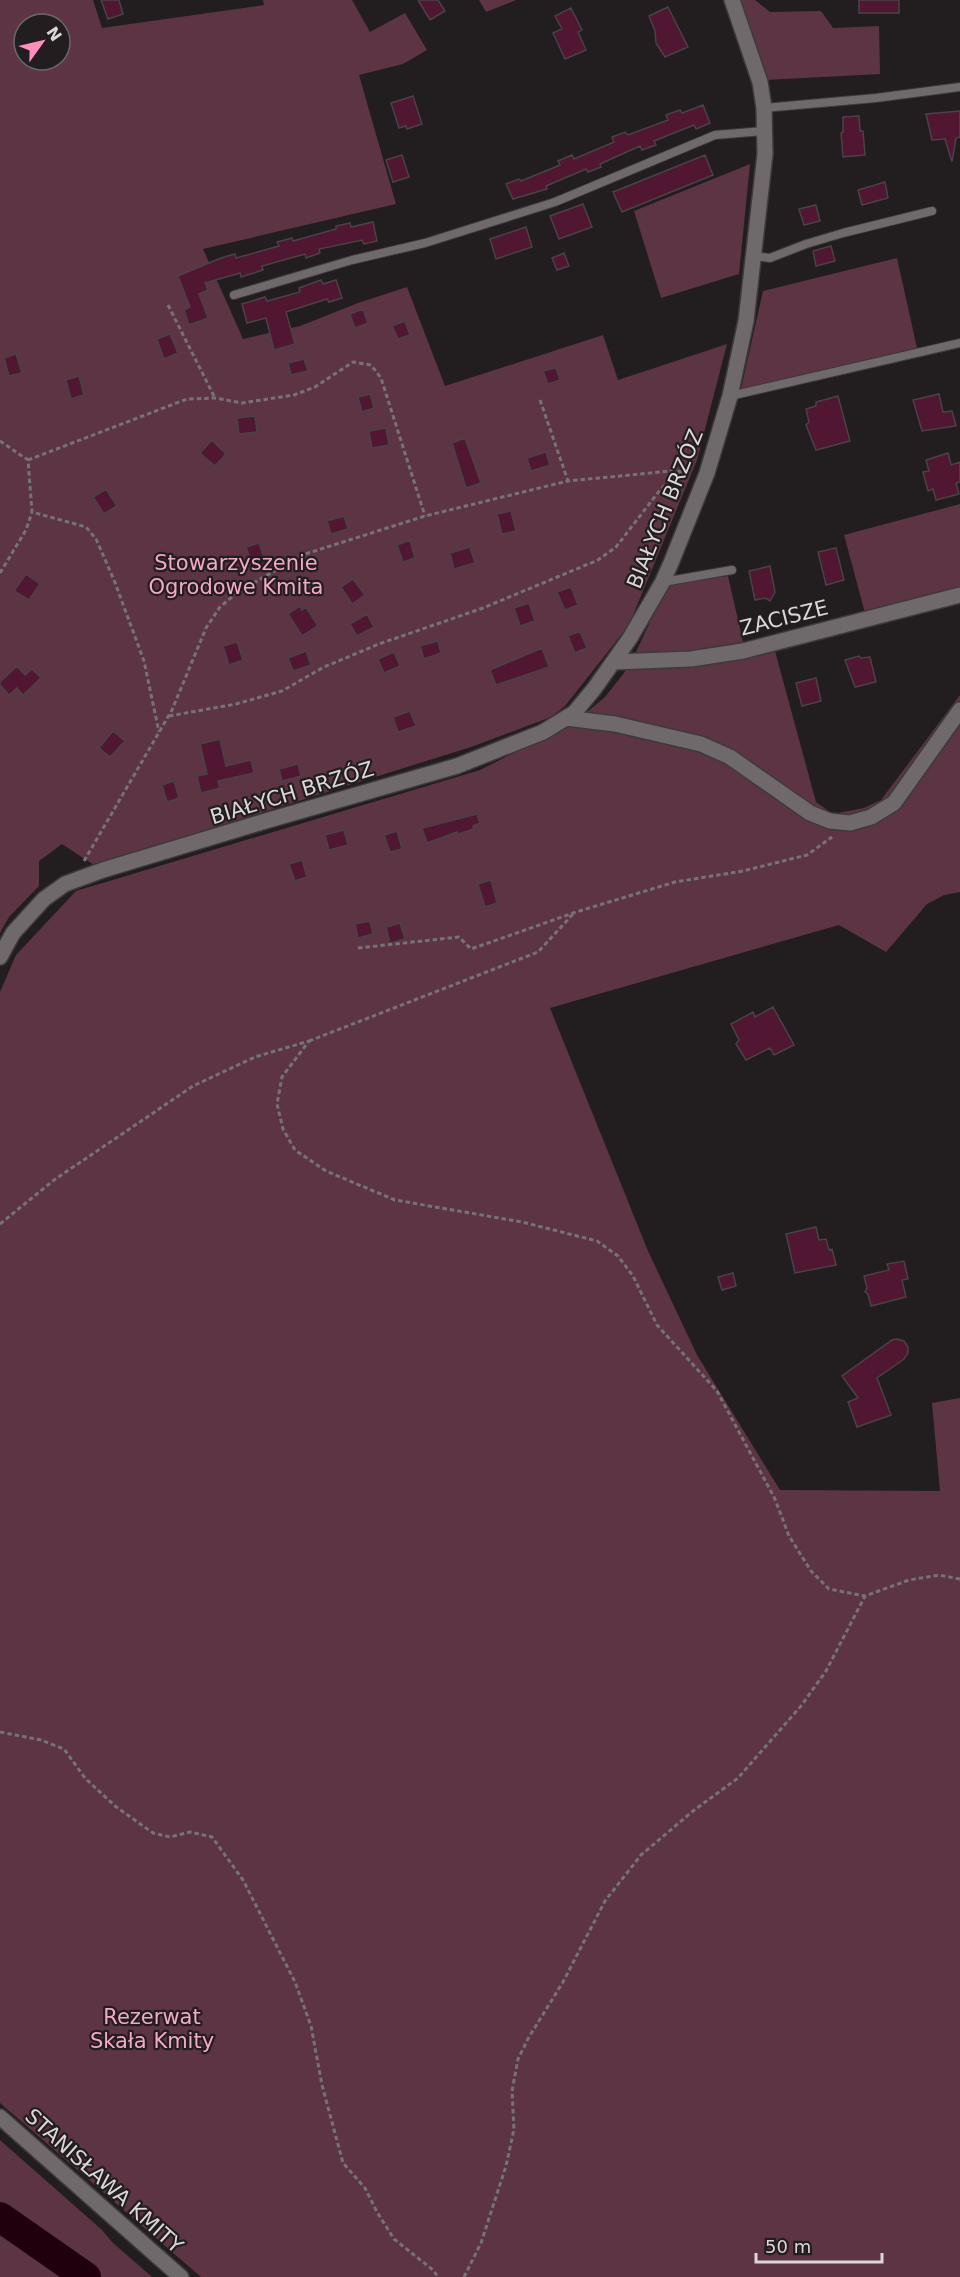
<svg xmlns="http://www.w3.org/2000/svg" width="960" height="2277" font-family="'DejaVu Sans',sans-serif">
<rect width="100%" height="100%" fill="#221d1f"/>
<!-- green -->
<path fill="#5d3444" fill-rule="evenodd" d="M 0,0 L 93,0 L 102,28 L 264,5 L 263,0 L 352,0 L 370,32 L 405,13 L 427,50 L 403,64 L 359,75 L 396,204 L 203,249 L 243,339 L 300,326 L 358,303 L 407,287 L 445,386 L 603,335 L 618,380 L 727,344 L 697,460 L 629,625 L 565,706 L 551,717 L 471,747 L 94,865 L 62,844 L 39,861 L 39,886 L 9,917 L 0,933 ZM 24,24 L 60,24 L 60,60 L 24,60 Z
M 479,0 L 516,0 L 486,12 Z
M 740,0 L 755,0 L 770,12 L 821,11 L 833,28 L 879,26 L 880,74 L 765,80 Z
M 750,164 L 739,274 L 661,298 L 634,211 Z
M 897,258 L 917,348 L 741,389 L 763,291 Z
M 960,504 L 960,592 L 929,601 L 928,595 L 865,613 L 844,535 Z
M 728,576 L 743,642 L 651,657 L 636,652 L 667,585 Z
M 775,651 L 816,802 L 833,814 L 864,808 L 881,800 L 960,695 L 960,892 L 944,895 L 927,904 L 886,952 L 839,925 L 550,1008 L 648,1251 L 697,1355 L 780,1490 L 940,1491 L 932,1403 L 960,1398 L 960,2277 L 201,2277 L 0,2103 L 0,992 L 16,955 L 76,891 L 480,770 L 575,722 L 605,697 L 631,664 L 702,662 Z
M 0,2140 L 102,2230 L 112,2242 L 152,2277 L 0,2277 Z"/>
<g fill="none" stroke-linecap="round" stroke-linejoin="round">
<!-- river -->
<path stroke="#20000d" stroke-width="30" d="M 0,2217 L 86,2277"/>
</g>
<!-- building -->
<path fill="#511632" stroke="#494345" stroke-width="1.5" d="M 101,0 L 119,0 L 123,14 L 108,19 Z
M 418,0 L 438,0 L 445,11 L 430,20 Z
M 859,0 L 899,0 L 899,13 L 859,13 Z
M 668,7 L 688,47 L 665,57 L 656,43 L 655,31 L 649,16 Z
M 571,8 L 582,30 L 578,32 L 586,50 L 565,59 L 553,33 L 562,29 L 555,16 Z
M 413,96 L 422,124 L 407,129 L 406,126 L 399,128 L 391,103 Z
M 703,105 L 710,123 L 696,129 L 694,125 L 654,141 L 656,145 L 642,150 L 640,146 L 600,164 L 601,167 L 588,172 L 586,169 L 546,186 L 547,189 L 513,199 L 506,184 L 519,179 L 521,181 L 560,165 L 558,161 L 572,155 L 574,159 L 614,142 L 612,137 L 625,132 L 628,135 L 668,120 L 666,115 L 680,110 L 682,113 Z
M 960,111 L 960,137 L 956,138 L 952,162 L 945,139 L 932,140 L 926,114 Z
M 859,116 L 860,131 L 863,131 L 865,155 L 843,157 L 841,133 L 843,132 L 843,117 Z
M 402,155 L 409,177 L 393,182 L 386,160 Z
M 705,155 L 713,175 L 622,212 L 613,192 Z
M 885,182 L 888,198 L 862,205 L 858,190 Z
M 583,204 L 592,227 L 559,239 L 550,216 Z
M 816,205 L 820,221 L 804,225 L 799,209 Z
M 373,222 L 377,241 L 364,244 L 362,240 L 319,249 L 320,253 L 306,258 L 305,254 L 262,266 L 263,270 L 241,277 L 240,273 L 205,283 L 208,290 L 199,294 L 208,318 L 189,325 L 184,310 L 190,307 L 178,276 L 221,258 L 235,254 L 236,258 L 279,246 L 277,242 L 292,238 L 293,241 L 336,229 L 336,226 L 350,223 L 351,227 Z
M 526,227 L 532,247 L 496,259 L 490,239 Z
M 831,246 L 835,261 L 816,266 L 813,251 Z
M 564,253 L 569,266 L 557,270 L 552,258 Z
M 321,280 L 323,284 L 336,280 L 342,298 L 329,302 L 327,299 L 286,312 L 295,344 L 274,350 L 266,318 L 247,323 L 242,304 L 265,297 L 267,301 L 300,292 L 299,288 Z
M 363,309 L 368,323 L 355,328 L 350,314 Z
M 405,321 L 410,335 L 398,339 L 392,326 Z
M 170,334 L 178,353 L 164,359 L 157,339 Z
M 16,354 L 22,373 L 9,376 L 4,358 Z
M 304,359 L 308,371 L 291,375 L 288,363 Z
M 556,368 L 560,380 L 548,384 L 543,371 Z
M 79,376 L 84,395 L 71,399 L 66,380 Z
M 370,394 L 374,408 L 362,412 L 358,397 Z
M 939,394 L 943,412 L 952,411 L 956,426 L 922,431 L 913,400 Z
M 838,396 L 850,441 L 816,450 L 806,425 L 809,422 L 806,409 L 816,406 L 816,402 Z
M 255,416 L 257,432 L 239,434 L 237,418 Z
M 386,428 L 389,445 L 372,448 L 369,431 Z
M 465,438 L 481,483 L 466,488 L 452,443 Z
M 212,440 L 226,454 L 215,466 L 200,453 Z
M 546,452 L 550,465 L 531,471 L 527,458 Z
M 948,453 L 951,465 L 960,462 L 960,482 L 956,483 L 959,494 L 936,500 L 933,489 L 928,491 L 923,472 L 929,471 L 926,460 Z
M 106,489 L 117,506 L 104,514 L 93,497 Z
M 511,511 L 516,531 L 502,534 L 497,514 Z
M 344,516 L 348,529 L 331,534 L 327,521 Z
M 410,540 L 415,558 L 403,562 L 397,545 Z
M 259,543 L 266,563 L 253,567 L 246,547 Z
M 470,547 L 475,563 L 454,569 L 450,553 Z
M 836,548 L 844,580 L 826,585 L 818,552 Z
M 770,566 L 775,592 L 770,601 L 765,598 L 755,600 L 749,571 Z
M 26,574 L 40,584 L 29,600 L 14,591 Z
M 353,579 L 365,595 L 352,604 L 341,587 Z
M 571,587 L 578,605 L 565,610 L 557,592 Z
M 529,603 L 535,621 L 520,626 L 514,608 Z
M 300,606 L 302,610 L 306,607 L 318,626 L 302,636 L 288,614 Z
M 367,614 L 374,627 L 357,636 L 350,624 Z
M 580,631 L 587,648 L 575,653 L 568,636 Z
M 438,641 L 441,653 L 424,659 L 420,646 Z
M 237,642 L 243,660 L 229,665 L 223,646 Z
M 542,648 L 549,667 L 496,685 L 490,670 Z
M 306,651 L 311,665 L 293,671 L 288,658 Z
M 394,652 L 400,666 L 384,673 L 378,659 Z
M 859,656 L 861,658 L 870,657 L 876,682 L 855,687 L 845,660 Z
M 17,666 L 25,675 L 32,669 L 41,678 L 23,695 L 17,688 L 9,695 L 0,685 L 0,682 Z
M 816,678 L 821,701 L 802,706 L 796,683 Z
M 410,711 L 416,726 L 398,732 L 393,717 Z
M 113,731 L 125,741 L 110,757 L 99,748 Z
M 220,739 L 226,766 L 251,760 L 254,773 L 218,781 L 220,788 L 201,793 L 197,776 L 207,774 L 200,744 Z
M 298,764 L 301,776 L 282,781 L 279,769 Z
M 174,781 L 179,798 L 167,802 L 162,785 Z
M 477,814 L 480,823 L 473,826 L 474,829 L 458,834 L 457,832 L 427,843 L 422,828 Z
M 344,830 L 348,845 L 329,850 L 325,835 Z
M 397,831 L 402,849 L 390,852 L 384,835 Z
M 302,860 L 307,877 L 295,881 L 289,864 Z
M 491,880 L 497,903 L 485,907 L 478,884 Z
M 370,921 L 373,934 L 358,938 L 355,924 Z
M 400,923 L 405,939 L 390,943 L 386,927 Z
M 773,1007 L 794,1045 L 774,1055 L 770,1048 L 746,1060 L 736,1044 L 739,1040 L 731,1024 L 753,1012 L 755,1017 Z
M 816,1227 L 819,1240 L 826,1239 L 829,1250 L 832,1249 L 836,1265 L 795,1273 L 786,1234 Z
M 904,1261 L 908,1279 L 902,1280 L 906,1297 L 871,1306 L 868,1294 L 865,1292 L 867,1288 L 864,1276 L 889,1270 L 887,1264 Z
M 733,1273 L 736,1286 L 722,1290 L 718,1277 Z
M 897,1339 L 904,1341 L 908,1347 L 908,1353 L 904,1359 L 877,1378 L 891,1415 L 857,1427 L 848,1402 L 858,1398 L 842,1376 L 892,1340 Z"/>
<g fill="none" stroke-linecap="round" stroke-linejoin="round">
<!-- service casing -->
<g stroke="#3e3a3b" stroke-width="10">
<path id="service" d="M 764,108 L 876,98 L 960,87
M 753,256 L 770,258 L 806,244 L 843,233 L 932,211
M 234,295 L 352,260 L 425,243 L 555,202 L 715,135 L 765,131
M 730,396 L 960,343
M 663,582 L 732,570"/>
</g>
<!-- minor casing -->
<g stroke="#3e3a3b" stroke-width="18">
<path id="minor" d="M 614,662 L 691,659 L 743,651 L 960,595
M 566,718 L 615,724 L 701,744 L 730,757 L 810,813 L 830,821 L 850,823 L 871,817 L 894,803 L 960,710
M 0,957 L 13,933 L 44,899 L 65,884 L 103,870 L 269,820 L 457,766 L 543,732 L 574,713 L 594,689 L 630,638 L 662,583 L 671,563 L 707,473 L 730,396 L 746,321 L 765,154 L 764,108 L 760,82 L 732,0"/>
</g>
<!-- secondary casing -->
<g stroke="#3e3a3b" stroke-width="18">
<path id="secondary" d="M 0,2117 L 181,2277"/>
</g>
<!-- path -->
<path stroke="#777374" stroke-width="3" stroke-dasharray="4.5 3" stroke-linecap="butt" d="M 168,305 L 215,398
M 540,400 L 568,481
M 0,441 L 28,460 L 32,512 L 86,527 L 96,539 L 114,580 L 144,661 L 159,732
M 28,460 L 187,399 L 215,398 L 242,403 L 294,395 L 315,387 L 353,362 L 371,365 L 381,378 L 425,516
M 0,573 L 26,530 L 32,512
M 169,716 L 236,704 L 282,691 L 324,667 L 379,644 L 483,608 L 598,560 L 616,547 L 660,490 L 679,472
M 84,861 L 172,710 L 206,628 L 220,607 L 238,592 L 302,555 L 425,516 L 568,481 L 671,471 L 691,472
M 358,948 L 459,937 L 471,949 L 576,912 L 675,882 L 743,871 L 807,855 L 832,837
M 309,1041 L 538,952 L 574,913
M 0,1224 L 54,1180 L 193,1086 L 255,1057 L 309,1041 L 282,1077 L 277,1104 L 283,1129 L 295,1150 L 326,1171 L 395,1200 L 522,1222 L 597,1241 L 618,1256 L 633,1276 L 657,1325 L 717,1391 L 775,1499 L 789,1536 L 811,1571 L 829,1589 L 865,1596 L 909,1580 L 939,1575 L 960,1579
M 0,1732 L 41,1740 L 64,1749 L 85,1778 L 115,1806 L 153,1833 L 170,1837 L 190,1832 L 212,1837 L 243,1880 L 295,1982 L 311,2026 L 322,2085 L 343,2163 L 365,2188 L 377,2212 L 394,2239 L 433,2270 L 438,2277
M 464,2277 L 481,2243 L 506,2166 L 514,2129 L 512,2091 L 518,2059 L 529,2037 L 563,1982 L 605,1901 L 641,1855 L 693,1811 L 738,1778 L 801,1706 L 826,1671 L 865,1596"/>
<!-- service -->
<use href="#service" stroke="#6f696b" stroke-width="8"/>
<!-- minor -->
<use href="#minor" stroke="#6f696b" stroke-width="15"/>
<!-- secondary -->
<use href="#secondary" stroke="#6f696b" stroke-width="15"/>
</g>
<g text-anchor="middle" stroke-width="4.5" stroke-linejoin="round" paint-order="stroke">
<!-- street labels -->
<g font-size="21" fill="#dbd7d8" stroke="#221d1f">
<text transform="translate(665 509) rotate(-68)" y="7">BIAŁYCH BRZÓZ</text>
<text transform="translate(784 618) rotate(-14)" y="7">ZACISZE</text>
<text transform="translate(292 793) rotate(-17)" y="7">BIAŁYCH BRZÓZ</text>
<text transform="translate(104 2181) rotate(42)" y="7">STANISŁAWA KMITY</text>
</g>
<!-- park labels -->
<g font-size="21" fill="#f5a8c5" stroke="#221d1f">
<text x="236" y="570">Stowarzyszenie<tspan x="236" dy="24">Ogrodowe Kmita</tspan></text>
<text x="152" y="2024">Rezerwat<tspan x="152" dy="24">Skała Kmity</tspan></text>
</g>
</g>
<!-- north arrow -->
<g transform="translate(42 42) rotate(56)"><circle r="28" fill="#221d1f" stroke="#6c6769" stroke-width="1.5"/>
<path d="M0-4.5L10 22L0 15L-10 22Z" fill="#fe8ebc"/>
<text y="-9" font-size="16" font-weight="bold" text-anchor="middle" fill="#dbd7d8">N</text>
</g>
<!-- scale -->
<path d="M756 2253v9h126v-9" fill="none" stroke="#dbd7d8" stroke-width="3"/>
<text x="765" y="2253" font-size="18" fill="#dbd7d8" stroke="#221d1f" stroke-width="4.5" paint-order="stroke">50 m</text>
</svg>
